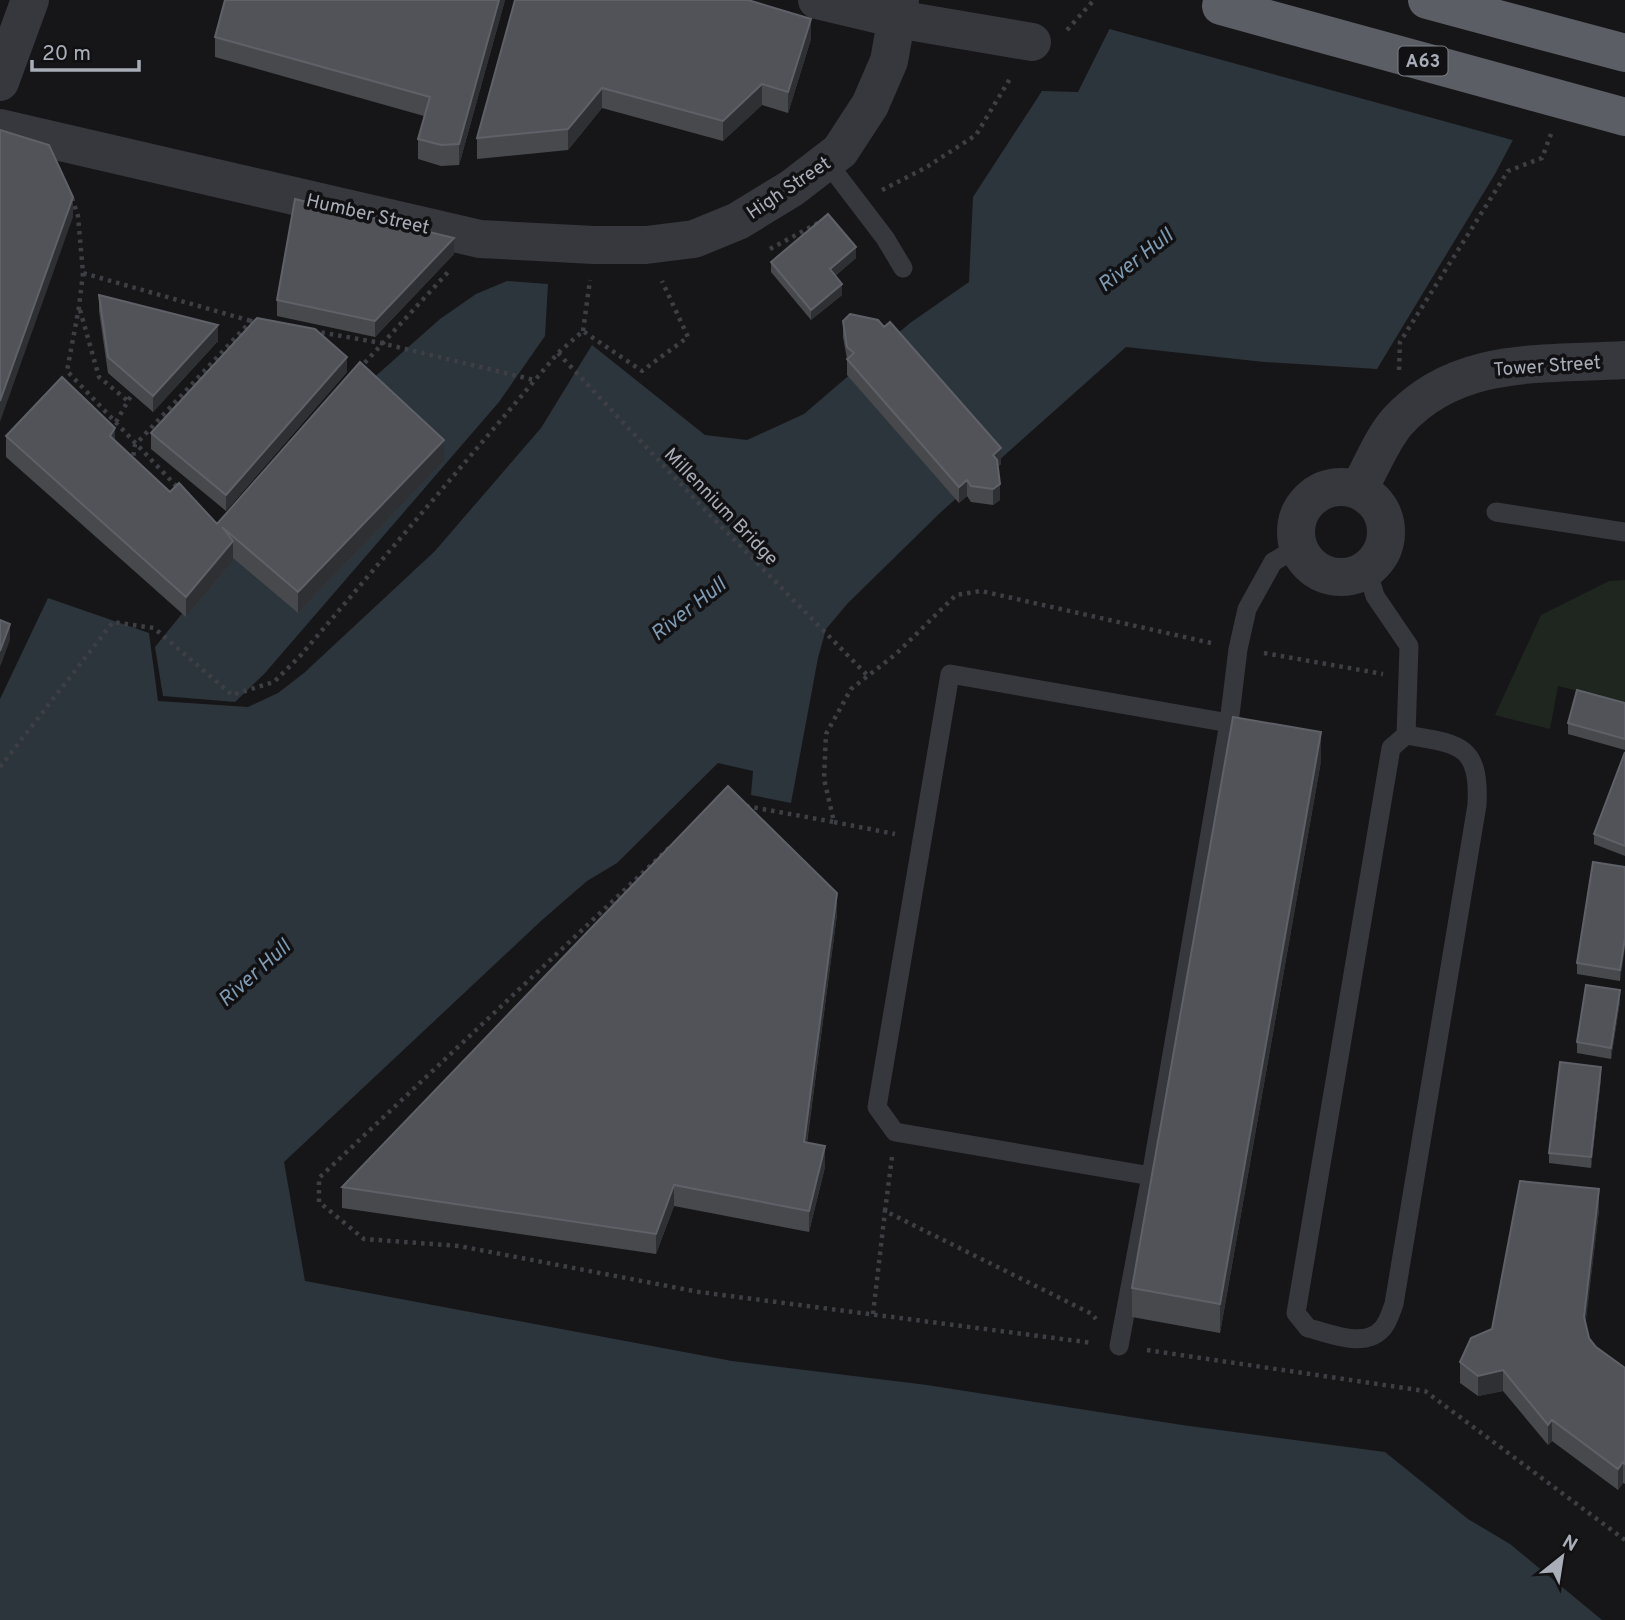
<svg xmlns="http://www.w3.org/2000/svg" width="1625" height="1620" font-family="Overpass,sans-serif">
<rect width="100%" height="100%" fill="#161618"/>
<!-- green -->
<path fill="#1e261f" d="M 1625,580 L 1625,703 L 1558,686 L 1550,729 L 1495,715 L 1541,615 L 1609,581 Z"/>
<!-- water -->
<path fill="#2c353c" d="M 1124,0 L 1587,0 L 1495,174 L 1377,369 L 1264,362 L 1126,347 L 941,512 L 848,603 L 826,629 L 818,658 L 791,803 L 751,795 L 753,771 L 718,763 L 617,863 L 587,881 L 542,920 L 284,1162 L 305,1281 L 732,1361 L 927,1385 L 1182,1425 L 1385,1452 L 1468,1519 L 1510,1544 L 1602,1620 L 0,1620 L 0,699 L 48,598 L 149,633 L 158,701 L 248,707 L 278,693 L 304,673 L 435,551 L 541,428 L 592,345 L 705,435 L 747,440 L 804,414 L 910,323 L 969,282 L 973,197 L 1042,91 L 1078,92 Z
M 507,281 L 548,284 L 545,336 L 499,402 L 265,673 L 235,702 L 163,696 L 155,647 L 370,381 L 440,319 L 476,294 Z"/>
<!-- pier -->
<path fill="#161618" d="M 1120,0 L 1590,0 L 1516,141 L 1106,28 Z"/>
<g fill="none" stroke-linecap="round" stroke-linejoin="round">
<!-- path -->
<path stroke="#3d3f44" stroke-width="4.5" stroke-dasharray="3.5 5" stroke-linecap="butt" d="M 1067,30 L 1094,0
M 882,190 L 925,168 L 976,135 L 1011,77
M 72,198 L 78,216 L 83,273 L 251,321
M 770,249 L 818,223
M 83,273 L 79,307 L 67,371 L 179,489
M 80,310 L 99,377 L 128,401
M 313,331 L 381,343 L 534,380
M 583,331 L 590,280
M 558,353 L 706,511 L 868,676
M 359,369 L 450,270
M 1399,370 L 1400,342 L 1508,171 L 1542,158 L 1551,134
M 116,422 L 132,394
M 132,464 L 135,445 L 251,321 L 260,322
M 1264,653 L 1383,674
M 0,767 L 113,622 L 154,628 L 232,695 L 274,682 L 301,655 L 558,353 L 583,331 L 642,371 L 688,337 L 662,281
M 746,806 L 834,822 L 824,779 L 826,734 L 851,689 L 896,654 L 956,595 L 981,591 L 1211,643
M 834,822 L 895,834
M 669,848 L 319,1178 L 319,1202 L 364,1239 L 459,1246 L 699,1292 L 1093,1343
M 892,1157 L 885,1211 L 1092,1314 L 1096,1319
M 873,1314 L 885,1211
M 1147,1350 L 1425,1391 L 1625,1540"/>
<!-- service -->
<path stroke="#37383d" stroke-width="19" d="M 827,162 L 885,238 L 903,268
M 1496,512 L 1625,532
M 1367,569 L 1375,596 L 1409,646 L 1406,735 L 1391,748 L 1296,1313 L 1308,1328 C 1330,1333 1364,1349 1382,1329 C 1388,1323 1391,1312 1394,1304 L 1477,805 C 1480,744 1459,744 1406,735
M 1229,723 L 950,674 L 877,1107 L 895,1132 L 1151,1176 L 1229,723 L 1238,649 L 1247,609 L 1273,562 L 1298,547
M 1119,1346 L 1151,1176"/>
<!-- minor -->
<path stroke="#37383d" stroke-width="38" d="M 817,0 L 897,19 L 1032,42
M 0,82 L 30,0
M 0,128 L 480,239 L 594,245 L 646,245 L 694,239 L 738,221 L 792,188 L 840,151 L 870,105 L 889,61 L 900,0
M1296 532a45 45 0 1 1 90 0a45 45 0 1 1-90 0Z
M 1364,493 L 1362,483 C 1373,463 1383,438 1397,422 C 1457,355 1544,365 1625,360"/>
<!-- trunk-bridge -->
<path stroke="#5b5e65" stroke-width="38" d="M 1427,0 L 1625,53
M 1221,6 L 1625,117"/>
</g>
<!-- wall -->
<path fill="#47494d" d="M 505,0 L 459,165 L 441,166 L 418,159 L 418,139 L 424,116 L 215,57 L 215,37 Z
M 515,0 L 811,39 L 788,113 L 762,105 L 723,141 L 602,108 L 568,150 L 477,159 L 477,138 Z
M 454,254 L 375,337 L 277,316 L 277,300 Z
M 856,258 L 835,276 L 842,295 L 811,320 L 771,272 L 771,262 Z
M 99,295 L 218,341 L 153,412 L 108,373 L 99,311 Z
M 843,321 L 1001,464 L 998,466 L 1000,500 L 993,505 L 971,502 L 967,496 L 959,503 L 847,375 L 847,359 L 843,337 Z
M 347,372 L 226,511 L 151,449 L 151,433 Z
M 6,436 L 115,441 L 170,492 L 217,524 L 444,461 L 298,613 L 233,558 L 233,561 L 186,617 L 6,457 Z
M 1625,703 L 1625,750 L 1568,734 L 1568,723 Z
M 1625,752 L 1625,856 L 1594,844 L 1594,834 Z
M 1321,761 L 1220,1333 L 1132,1317 L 1132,1288 Z
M 1625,867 L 1620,981 L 1577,974 L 1577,963 Z
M 837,914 L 807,1143 L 825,1167 L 809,1232 L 674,1206 L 656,1254 L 342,1208 L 342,1187 Z
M 1620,1001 L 1611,1059 L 1577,1053 L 1577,1042 Z
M 1601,1078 L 1591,1168 L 1549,1163 L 1549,1153 Z
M 1599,1210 L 1585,1324 L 1589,1338 L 1596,1347 L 1625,1368 L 1625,1484 L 1623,1483 L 1618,1490 L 1552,1441 L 1548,1445 L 1503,1391 L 1478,1396 L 1460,1383 L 1460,1362 L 1492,1329 Z"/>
<!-- shaded-wall -->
<path fill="#2f3033" d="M 499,0 L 505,0 L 459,165 L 459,144 Z
M 811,19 L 811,39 L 788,113 L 788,92 Z
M 762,84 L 762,105 L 723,141 L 723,121 Z
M 602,88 L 602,108 L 568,150 L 568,129 Z
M 73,197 L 73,217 L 0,422 L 0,401 Z
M 454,238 L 454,254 L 375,337 L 375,321 Z
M 856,247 L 856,258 L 830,280 L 830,269 Z
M 842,284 L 842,295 L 811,320 L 811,310 Z
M 218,325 L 218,341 L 153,412 L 153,396 Z
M 347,357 L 347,372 L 226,511 L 226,495 Z
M 115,428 L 115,449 L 110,436 Z
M 444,440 L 444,461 L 298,613 L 298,592 Z
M 1001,448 L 1001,464 L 993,471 L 993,455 Z
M 967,480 L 967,496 L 959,503 L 959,487 Z
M 1000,484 L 1000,500 L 993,505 L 993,489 Z
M 233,541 L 233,561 L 186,617 L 186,597 Z
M 10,624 L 10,640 L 0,667 L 0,651 Z
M 1321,732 L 1321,761 L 1220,1333 L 1220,1304 Z
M 837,893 L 837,914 L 804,1163 L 804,1142 Z
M 1625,938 L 1625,949 L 1620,981 L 1620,970 Z
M 1620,990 L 1620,1001 L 1611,1059 L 1611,1048 Z
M 1601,1067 L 1601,1078 L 1591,1168 L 1591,1157 Z
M 825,1146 L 825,1167 L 809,1232 L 809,1211 Z
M 674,1185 L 674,1206 L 656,1254 L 656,1234 Z
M 1599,1189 L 1599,1210 L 1584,1338 L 1584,1317 Z
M 1503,1370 L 1503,1391 L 1478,1396 L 1478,1376 Z
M 1552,1420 L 1552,1441 L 1548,1445 L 1548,1425 Z
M 1623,1462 L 1623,1483 L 1618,1490 L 1618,1469 Z"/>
<!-- building -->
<path fill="#525359" stroke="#5f6168" stroke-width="2" d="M 225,0 L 499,0 L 459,144 L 441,145 L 418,139 L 430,97 L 215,37 Z
M 515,0 L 748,0 L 811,19 L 788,92 L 762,84 L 723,121 L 602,88 L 568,129 L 477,138 Z
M 0,130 L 49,145 L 73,197 L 0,401 Z
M 295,199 L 454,238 L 375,321 L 277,300 Z
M 828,214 L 856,247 L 830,269 L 842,284 L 811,310 L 771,262 Z
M 99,295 L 218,325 L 153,396 L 108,357 Z
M 850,314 L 878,320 L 884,327 L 890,322 L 1001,448 L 993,455 L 997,460 L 1000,484 L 993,489 L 971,486 L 967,480 L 959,487 L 847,359 L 854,353 L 847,347 L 843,321 Z
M 257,318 L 315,329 L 347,357 L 226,495 L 151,433 Z
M 360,362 L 444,440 L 298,592 L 222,527 L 233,541 L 186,597 L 6,436 L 62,377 L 115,428 L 110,436 L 170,492 L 179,483 L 217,524 Z
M 0,620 L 10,624 L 0,651 Z
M 1577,690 L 1625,703 L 1625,739 L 1568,723 Z
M 1233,717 L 1321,732 L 1220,1304 L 1132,1288 Z
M 1625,752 L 1625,846 L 1594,834 Z
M 728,786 L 837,893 L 804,1142 L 825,1146 L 809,1211 L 674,1185 L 656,1234 L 342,1187 Z
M 1593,862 L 1625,867 L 1625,938 L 1620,970 L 1577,963 Z
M 1586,985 L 1620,990 L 1611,1048 L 1577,1042 Z
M 1560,1062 L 1601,1067 L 1591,1157 L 1549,1153 Z
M 1520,1181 L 1599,1189 L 1584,1317 L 1589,1338 L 1596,1347 L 1625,1368 L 1625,1464 L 1623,1462 L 1618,1469 L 1552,1420 L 1548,1425 L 1503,1370 L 1478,1376 L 1460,1362 L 1471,1338 L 1492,1329 Z"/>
<g text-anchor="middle" stroke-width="7" stroke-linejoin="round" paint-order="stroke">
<!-- shield labels -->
<rect fill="#111113" stroke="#7b7e86" stroke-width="2" x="1398.5" y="46.5" width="49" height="29" rx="5"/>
<g font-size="18" font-weight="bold" fill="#a8adb8">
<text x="1423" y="67">A63</text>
</g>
<!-- street labels -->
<g font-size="19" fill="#a8adb8" stroke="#111113">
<text transform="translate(788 187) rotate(-34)" y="7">High Street</text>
<text transform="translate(368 213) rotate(13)" y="7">Humber Street</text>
<text transform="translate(1547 365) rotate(-4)" y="7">Tower Street</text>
<text transform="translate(722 506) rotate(46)" y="7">Millennium Bridge</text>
</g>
<!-- water labels -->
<g font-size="21" font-style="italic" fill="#7f9bb3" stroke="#111113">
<text transform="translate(1135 260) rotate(-38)" y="7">River Hull</text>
<text transform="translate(688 609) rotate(-38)" y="7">River Hull</text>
<text transform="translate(254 973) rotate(-42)" y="7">River Hull</text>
</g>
</g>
<!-- north arrow -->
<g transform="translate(1562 1557) rotate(30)" stroke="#111113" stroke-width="5" paint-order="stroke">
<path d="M0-5L12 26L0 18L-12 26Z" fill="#a8adb8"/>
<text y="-10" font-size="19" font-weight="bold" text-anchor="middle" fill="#a8adb8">N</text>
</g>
<!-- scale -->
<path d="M32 60v10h107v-10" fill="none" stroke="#a8adb8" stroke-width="3.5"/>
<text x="42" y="60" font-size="21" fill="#a8adb8" stroke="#111113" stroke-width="5" paint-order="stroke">20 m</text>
</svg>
